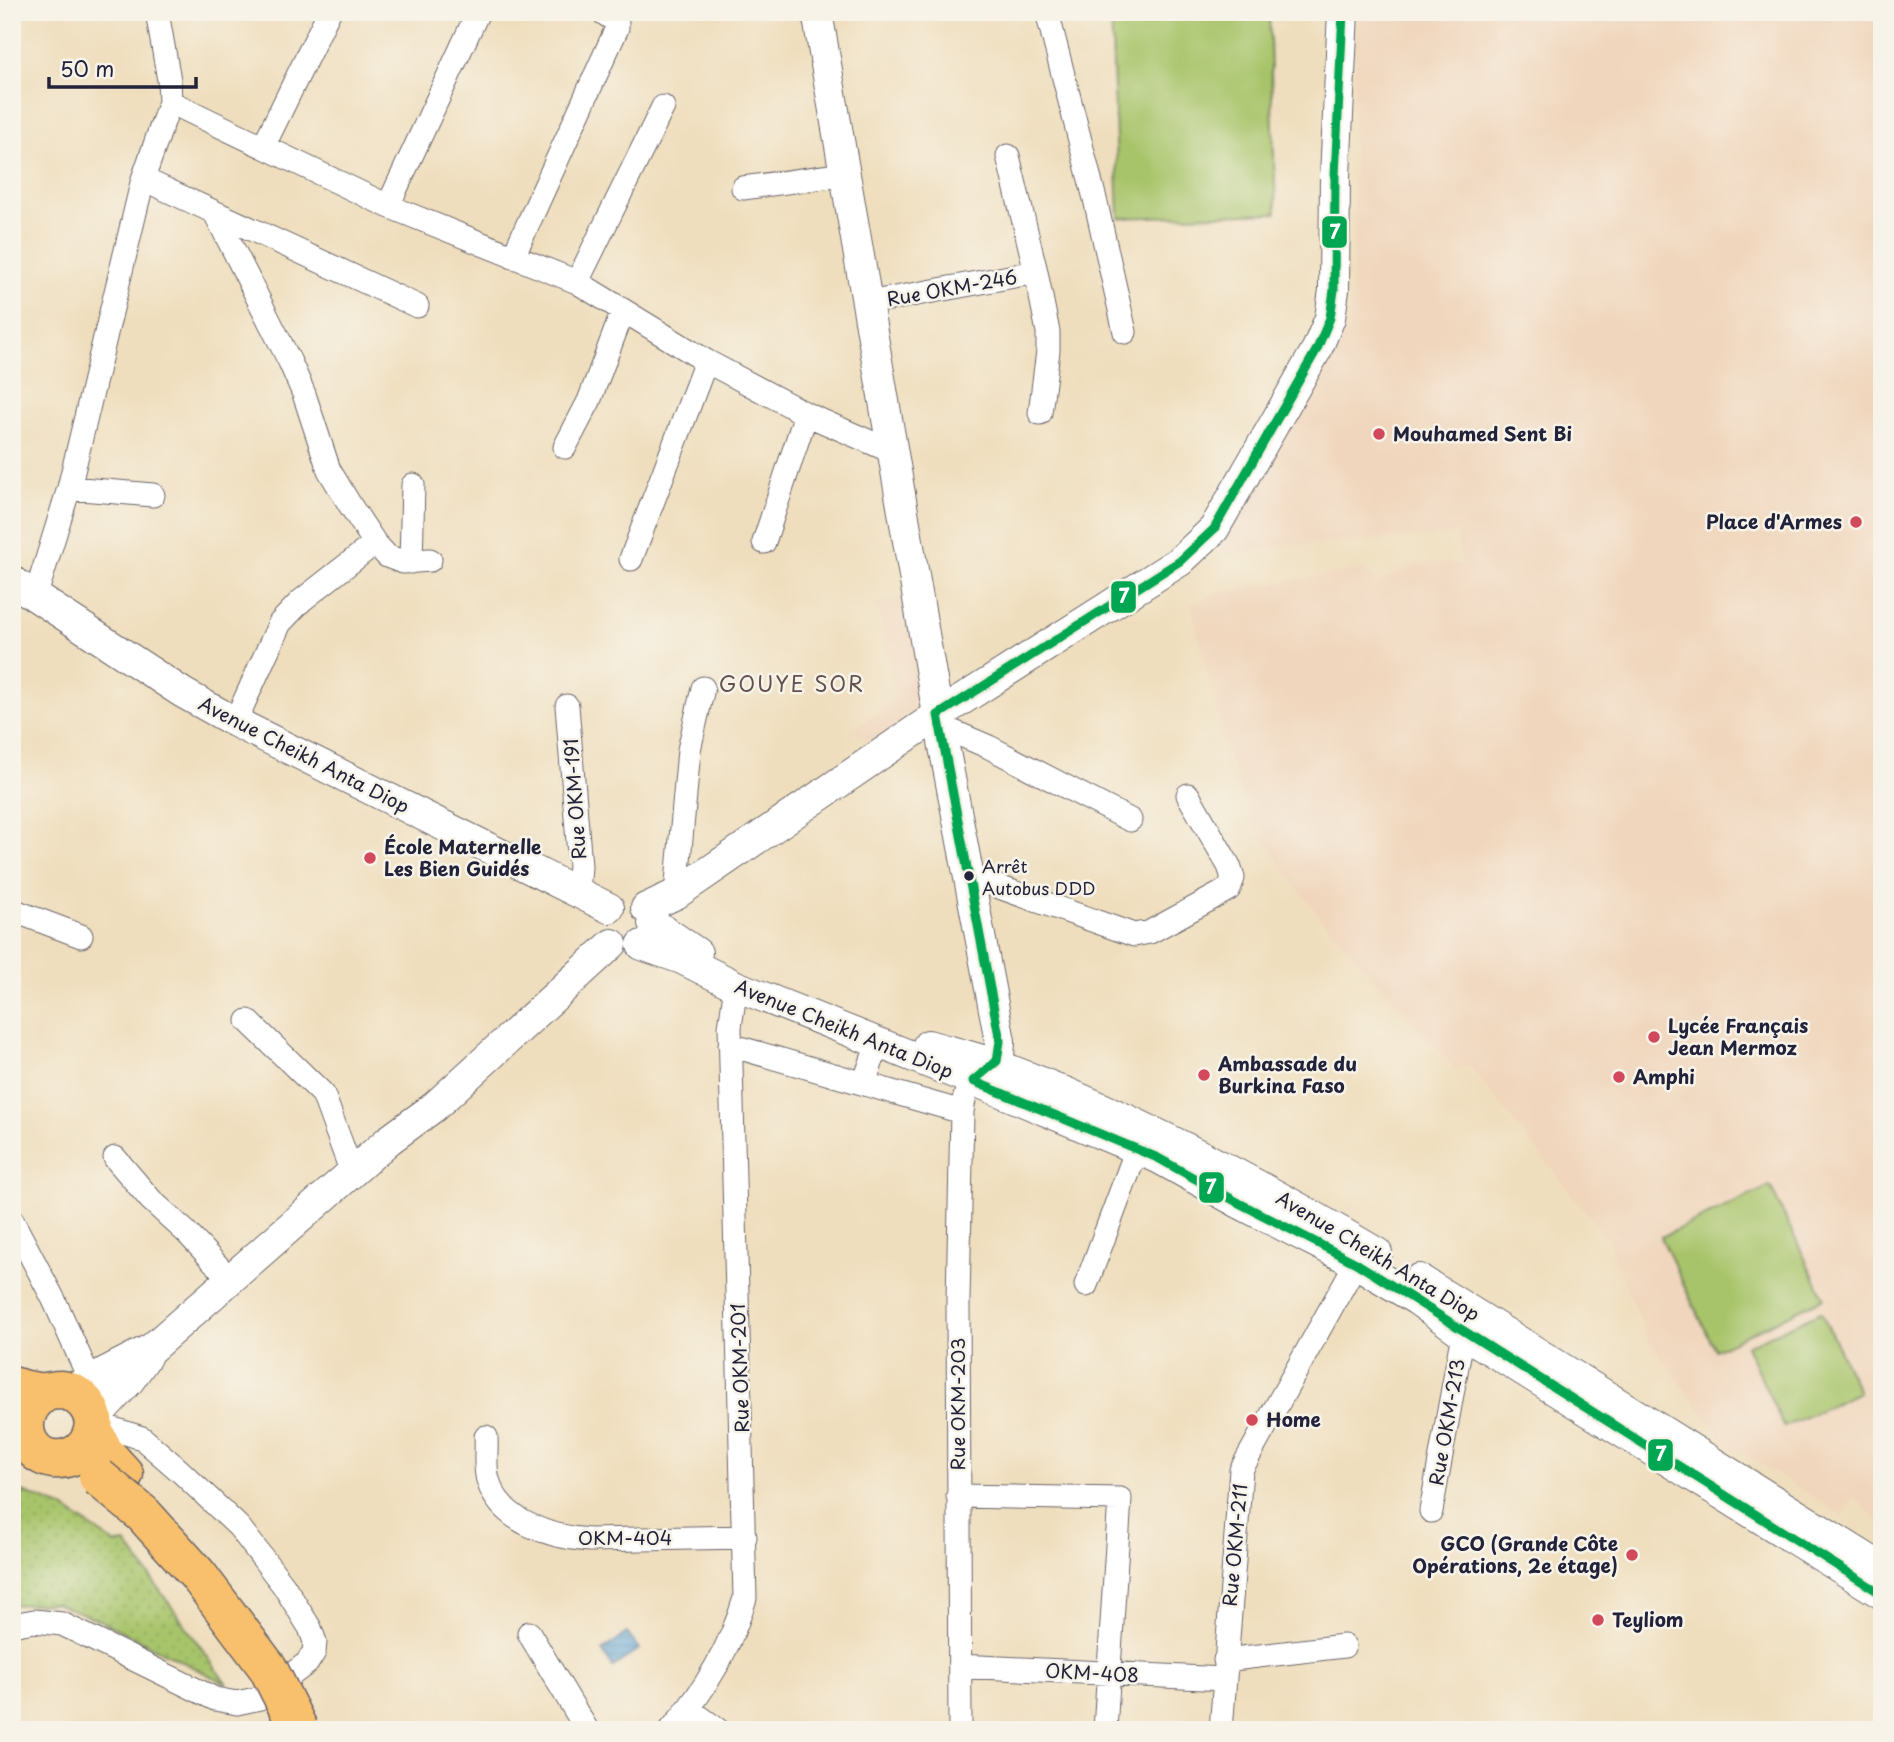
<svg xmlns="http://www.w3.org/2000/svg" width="1894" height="1742" font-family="'Playpen Sans',sans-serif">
<defs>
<pattern id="grass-dots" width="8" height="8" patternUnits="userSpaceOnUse" patternTransform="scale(1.75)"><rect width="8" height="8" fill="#a8c46a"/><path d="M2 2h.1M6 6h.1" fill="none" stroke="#90a85d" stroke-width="1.8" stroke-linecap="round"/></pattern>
<pattern id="water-rules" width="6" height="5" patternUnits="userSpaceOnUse" patternTransform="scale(1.75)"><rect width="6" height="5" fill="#5ea2d3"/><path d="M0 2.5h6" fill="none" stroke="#4d84ac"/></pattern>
</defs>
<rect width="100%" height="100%" fill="#f7f3e8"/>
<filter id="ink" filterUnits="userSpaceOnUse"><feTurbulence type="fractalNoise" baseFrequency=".0143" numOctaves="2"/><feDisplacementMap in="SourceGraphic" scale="14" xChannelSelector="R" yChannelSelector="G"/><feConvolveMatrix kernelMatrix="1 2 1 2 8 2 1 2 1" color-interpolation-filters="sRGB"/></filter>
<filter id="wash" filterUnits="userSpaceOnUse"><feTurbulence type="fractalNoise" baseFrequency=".00686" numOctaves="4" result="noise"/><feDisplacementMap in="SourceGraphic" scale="28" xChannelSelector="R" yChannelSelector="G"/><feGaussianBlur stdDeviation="1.57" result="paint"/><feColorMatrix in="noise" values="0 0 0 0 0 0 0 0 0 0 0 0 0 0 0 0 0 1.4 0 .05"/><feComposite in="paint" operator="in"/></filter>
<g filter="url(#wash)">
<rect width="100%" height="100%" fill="#efdebd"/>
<!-- built -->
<path fill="#f0d6bc" d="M 1358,12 L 1882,12 L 1882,1526 L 1854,1496 L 1843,1516 L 1722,1440 L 1646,1337 L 1607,1239 L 1470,1067 L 1455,1069 L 1323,921 L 1289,877 L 1252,822 L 1227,753 L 1191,605 L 1214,594 L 1363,569 L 1378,582 L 1421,563 L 1461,564 L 1457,534 L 1268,547 L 1228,557 L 1217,542 L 1330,345 L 1348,334 L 1353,272 L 1353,110 Z
M 905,599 L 922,692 L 920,710 L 870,748 L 854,729 L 896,698 L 877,603 Z"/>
<!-- grass -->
<path fill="url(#grass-dots)" stroke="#657352" stroke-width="2" d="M 12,1488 L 62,1507 L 116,1544 L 126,1543 L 227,1684 L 97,1619 L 55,1603 L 12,1605 Z"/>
<!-- pitch -->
<path fill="#a8c46a" stroke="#657352" stroke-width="2" d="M 1111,12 L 1269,12 L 1276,213 L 1119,218 Z
M 1770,1186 L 1824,1298 L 1715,1350 L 1661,1237 Z
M 1821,1312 L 1859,1392 L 1784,1427 L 1746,1346 Z"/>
<!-- water -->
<path fill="url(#water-rules)" stroke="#406287" stroke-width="2" d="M 627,1633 L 639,1649 L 613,1667 L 602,1651 Z"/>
</g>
<g filter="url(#ink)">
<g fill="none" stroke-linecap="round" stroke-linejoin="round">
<!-- minor casing -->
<g stroke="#6a6468" stroke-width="25">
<path id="minor" d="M 1047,12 L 1095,199 L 1125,332
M 170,102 L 388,206 L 577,282 L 706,361 L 806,414 L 893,452
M 264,145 L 329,12
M 1008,156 L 1036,272 L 1048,332 L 1048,351 L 1040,413
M 143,179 L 417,306
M 743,188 L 845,174
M 388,206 L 478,12
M 215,213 L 290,362 L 304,394 L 329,470 L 350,505 L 375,543 L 387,556 L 403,562 L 430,560
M 513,257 L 617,28 L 617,22 L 602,12
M 577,282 L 663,107
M 868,303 L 1036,272
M 565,447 L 589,401 L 623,311
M 69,488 L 153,495
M 764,542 L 806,414
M 631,559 L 706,361
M 411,562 L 413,485
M 35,598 L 69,488 L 143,179 L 170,102 L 169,80 L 157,12
M 567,706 L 580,866 L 578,892
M 235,722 L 280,623 L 301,601 L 375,543
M 940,726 L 989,747 L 1130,820
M 968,876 L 1134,935 L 1150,932 L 1229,889 L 1233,878 L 1229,866 L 1188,795
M 676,894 L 689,750 L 703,688
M 12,910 L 81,936
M 248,1021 L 323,1094 L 352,1173
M 730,1045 L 962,1112
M 864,1083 L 878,1043
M 115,1158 L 151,1200 L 186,1232 L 231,1280
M 12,1220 L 54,1300 L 90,1380
M 1086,1285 L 1137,1149
M 486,1437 C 487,1450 484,1467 488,1480 C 500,1522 550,1537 589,1540 L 745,1537
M 958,1496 L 1120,1499 L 1105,1730
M 1431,1511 L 1463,1333
M 12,1625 L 34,1621 L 62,1624 L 215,1699 L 237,1703 L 260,1698 L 307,1663 L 314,1652 L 315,1642 L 310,1628 L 284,1586 L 239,1527 L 180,1471 L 142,1438 L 94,1423
M 529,1633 L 587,1730
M 1225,1660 L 1344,1646
M 960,1666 L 1224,1679
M 689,1709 L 718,1730
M 671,1730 C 704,1692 731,1646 745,1598 L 730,1027 L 736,986
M 960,1730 L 958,1301 L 962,1112 C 964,1093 969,1084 984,1073
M 1221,1730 L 1241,1470 L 1356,1263"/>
</g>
<!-- tertiary casing -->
<g stroke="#6a6468" stroke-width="32">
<path id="tertiary" d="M 817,12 L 938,715 L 1000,1041 L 999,1058 L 996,1065
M 12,581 L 183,693 L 235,722 L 609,908
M 646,908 L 676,894 L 938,715 L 1180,561 L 1214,529 L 1317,349 L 1330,318 L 1334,290 L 1335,176 L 1343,12
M 653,923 L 697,953
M 642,945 L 682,959 L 736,986 L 994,1089 L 1158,1158 L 1239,1203 L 1356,1263 L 1417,1300 L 1463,1333 L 1882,1594
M 928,1045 C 952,1052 976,1057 1000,1066 C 1131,1115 1256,1181 1377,1253
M 1419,1279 L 1882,1568
M 68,1391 L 152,1348 L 389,1140 L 434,1107 L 612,944
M 93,1420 L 129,1381 L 146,1357"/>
</g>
<!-- trunk casing -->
<g stroke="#6a6468" stroke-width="41">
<path id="trunk" d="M 12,1386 C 21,1389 30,1391 38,1392 C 46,1393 52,1390 60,1390 C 79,1391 97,1410 93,1430 C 90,1443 82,1453 70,1457 C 28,1471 6,1415 46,1392
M 93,1430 L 104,1452 L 124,1474"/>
</g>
<!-- minor -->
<use href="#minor" stroke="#fff" stroke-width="23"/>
<!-- tertiary -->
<use href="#tertiary" stroke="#fff" stroke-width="30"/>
<!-- trunk -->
<use href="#trunk" stroke="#f8bf6c" stroke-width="38"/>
<!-- trunk-bridge casing -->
<g stroke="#6a6468" stroke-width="41" stroke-linecap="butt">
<path id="trunk-bridge" d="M 98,1477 L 143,1514 L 198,1575 L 268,1668 L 299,1730"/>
</g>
<!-- trunk-bridge -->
<use href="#trunk-bridge" stroke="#f8bf6c" stroke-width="38"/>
<!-- bus-1 casing -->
<g stroke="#f7f3e8" stroke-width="14">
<path id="bus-1" d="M 938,715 L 1180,561 L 1214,529 L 1317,349 L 1330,318 L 1334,290 L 1335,176 L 1343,12
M 938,715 L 1000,1041 L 997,1061 L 973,1081
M 973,1081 L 1158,1158 L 1239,1203 L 1356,1263 L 1882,1594"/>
</g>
<!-- bus-1 -->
<use href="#bus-1" stroke="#00a651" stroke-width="9"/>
</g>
</g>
<!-- markers -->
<g fill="#d1495b" stroke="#f7f3e8" stroke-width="2.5">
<circle cx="1379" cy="434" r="7"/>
<circle cx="1856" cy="522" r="7"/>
<circle cx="370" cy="858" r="7"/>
<circle cx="1654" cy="1037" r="7"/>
<circle cx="1204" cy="1075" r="7"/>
<circle cx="1619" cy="1077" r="7"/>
<circle cx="1252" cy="1420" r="7"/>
<circle cx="1632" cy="1555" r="7"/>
<circle cx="1598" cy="1620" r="7"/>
</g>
<circle fill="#22223b" stroke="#f7f3e8" stroke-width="2.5" cx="969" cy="876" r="6"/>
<g text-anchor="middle" stroke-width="5" stroke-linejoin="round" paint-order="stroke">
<!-- bus labels -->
<g font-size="17" fill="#22223b" stroke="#f7f3e8" text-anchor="start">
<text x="982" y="873">Arrêt<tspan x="982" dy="22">Autobus DDD</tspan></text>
</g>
<!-- street labels -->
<g font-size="19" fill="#22223b" stroke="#f7f3e8">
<text transform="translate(952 288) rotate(-10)" y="7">Rue OKM-246</text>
<text transform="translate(304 755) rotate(27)" y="7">Avenue Cheikh Anta Diop</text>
<text transform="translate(575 799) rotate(-94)" y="7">Rue OKM-191</text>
<text transform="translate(844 1029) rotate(22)" y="7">Avenue Cheikh Anta Diop</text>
<text transform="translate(1378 1256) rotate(31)" y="7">Avenue Cheikh Anta Diop</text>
<text transform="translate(740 1368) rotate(-92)" y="7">Rue OKM-201</text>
<text transform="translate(958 1404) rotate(-90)" y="7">Rue OKM-203</text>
<text transform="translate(1447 1422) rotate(-80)" y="7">Rue OKM-213</text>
<text x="625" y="1545">OKM-404</text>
<text transform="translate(1235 1545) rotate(-85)" y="7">Rue OKM-211</text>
<text transform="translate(1092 1673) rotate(3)" y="7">OKM-408</text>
</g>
<!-- poi labels -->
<g font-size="19" font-weight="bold" fill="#22223b" stroke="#f7f3e8" text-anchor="start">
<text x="1393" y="441">Mouhamed Sent Bi</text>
<text x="1842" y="529" text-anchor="end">Place d'Armes</text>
<text x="384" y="854">École Maternelle<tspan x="384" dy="22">Les Bien Guidés</tspan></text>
<text x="1668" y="1033">Lycée Français<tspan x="1668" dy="22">Jean Mermoz</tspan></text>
<text x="1218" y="1071">Ambassade du<tspan x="1218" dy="22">Burkina Faso</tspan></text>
<text x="1633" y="1084">Amphi</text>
<text x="1266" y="1427">Home</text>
<text x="1618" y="1551" text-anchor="end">GCO (Grande Côte<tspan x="1618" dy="22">Opérations, 2e étage)</tspan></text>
<text x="1612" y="1627">Teyliom</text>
</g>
<!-- neighbourhood labels -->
<g font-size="21" letter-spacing="2" fill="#63504f" stroke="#f7f3e8">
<text x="792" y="692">GOUYE SOR</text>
</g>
</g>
<g stroke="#f7f3e8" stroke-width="2.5">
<rect x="1321" y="215" width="27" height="34" rx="7" fill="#00a651"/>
<rect x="1110" y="580" width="27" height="34" rx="7" fill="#00a651"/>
<rect x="1198" y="1171" width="27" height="33" rx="7" fill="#00a651"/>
<rect x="1647" y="1438" width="27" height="34" rx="7" fill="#00a651"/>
</g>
<g font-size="19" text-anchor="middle" font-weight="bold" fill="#fff">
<text x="1335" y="239">7</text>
<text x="1124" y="603">7</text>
<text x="1211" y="1194">7</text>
<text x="1661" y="1461">7</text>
</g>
<!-- margin -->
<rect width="1894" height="1742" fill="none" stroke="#f7f3e8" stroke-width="42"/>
<!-- scale -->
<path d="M49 77v10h147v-10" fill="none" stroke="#22223b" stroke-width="3.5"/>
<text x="60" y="77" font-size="21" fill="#22223b" stroke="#f7f3e8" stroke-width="5" paint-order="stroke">50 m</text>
</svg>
